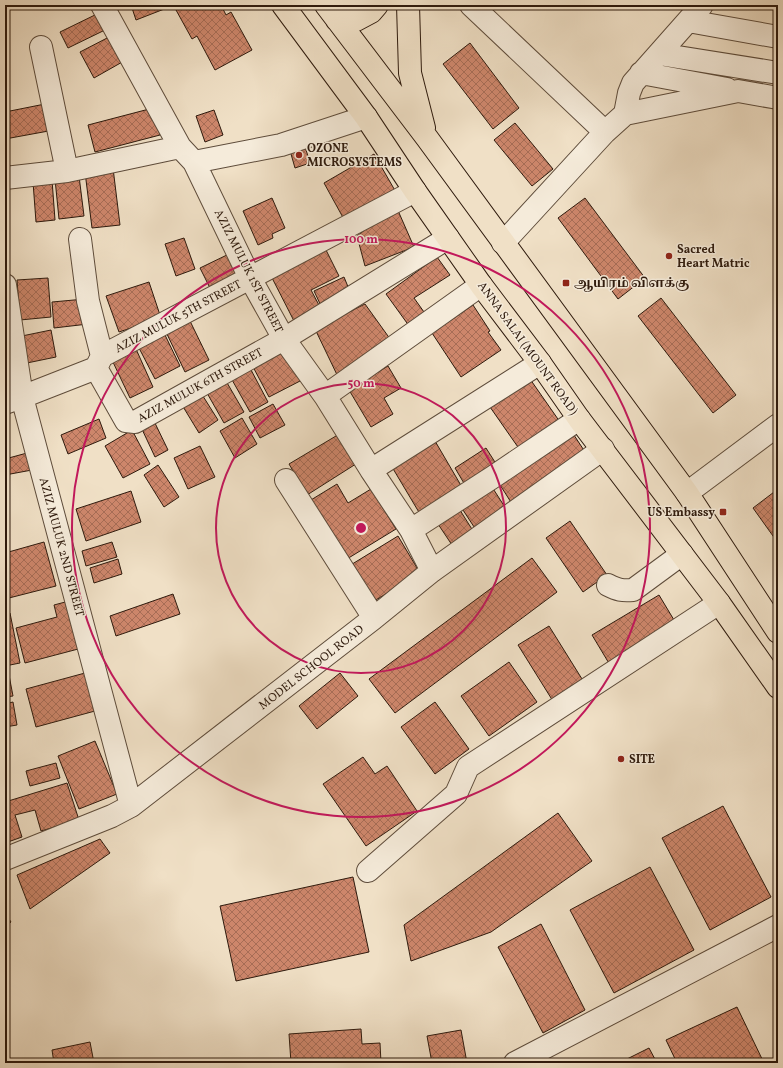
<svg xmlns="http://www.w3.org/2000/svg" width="783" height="1068" font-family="Vollkorn,'Noto Serif Tamil',serif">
<defs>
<pattern id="building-cross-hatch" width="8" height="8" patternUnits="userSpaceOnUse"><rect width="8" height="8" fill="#cd866b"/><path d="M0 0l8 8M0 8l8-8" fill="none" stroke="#a76d56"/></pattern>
</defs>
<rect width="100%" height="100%" fill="#f0e0c6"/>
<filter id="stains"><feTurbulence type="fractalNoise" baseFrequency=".005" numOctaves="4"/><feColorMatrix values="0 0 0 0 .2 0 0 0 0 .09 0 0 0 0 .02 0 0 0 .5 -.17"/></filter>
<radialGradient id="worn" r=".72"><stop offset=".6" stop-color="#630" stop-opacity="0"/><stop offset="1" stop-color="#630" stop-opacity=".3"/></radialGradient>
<!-- building -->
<path fill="url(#building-cross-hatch)" stroke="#2e1a0d" d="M 131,5 L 171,5 L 172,6 L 136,20 Z
M 185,5 L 221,5 L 226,15 L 231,12 L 252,50 L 215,70 L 197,36 L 192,39 L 176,10 Z
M 99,13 L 107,29 L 68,48 L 60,32 Z
M 111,36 L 124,61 L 94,78 L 80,52 Z
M 470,43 L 519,108 L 493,129 L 443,64 Z
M 50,103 L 54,130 L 5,139 L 5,112 Z
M 153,108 L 160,135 L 95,152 L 88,125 Z
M 214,110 L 223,135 L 205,142 L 196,116 Z
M 515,123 L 553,169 L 532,186 L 494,140 Z
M 304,143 L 310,163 L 295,168 L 289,147 Z
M 374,154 L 397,194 L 346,223 L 324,183 Z
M 113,168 L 120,225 L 92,228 L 85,172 Z
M 79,176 L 84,216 L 59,219 L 55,179 Z
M 52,180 L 55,220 L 36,222 L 33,182 Z
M 272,198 L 285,228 L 272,234 L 273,238 L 258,245 L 243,211 Z
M 585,198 L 645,278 L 618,299 L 558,218 Z
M 396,206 L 414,247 L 365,266 L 357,236 Z
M 184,238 L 195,269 L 176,276 L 165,244 Z
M 323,244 L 339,276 L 311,290 L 320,307 L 294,321 L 269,272 Z
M 231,253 L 242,275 L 211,290 L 200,268 Z
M 437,257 L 450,275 L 414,298 L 429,319 L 412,330 L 386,294 Z
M 344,277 L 351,294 L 322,308 L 314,291 Z
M 48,278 L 51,317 L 20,320 L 17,280 Z
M 149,282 L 161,318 L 119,332 L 106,296 Z
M 661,298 L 736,395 L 713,413 L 638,316 Z
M 85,299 L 88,324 L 54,328 L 52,302 Z
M 365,304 L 393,343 L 340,381 L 315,329 Z
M 473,305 L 490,331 L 488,332 L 501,350 L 461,377 L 432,333 Z
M 190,321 L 209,360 L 185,372 L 166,332 Z
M 51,330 L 56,357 L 22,364 L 17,337 Z
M 165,335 L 180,366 L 155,379 L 139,348 Z
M 285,348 L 302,380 L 269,397 L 252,365 Z
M 136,349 L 153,387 L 130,398 L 112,360 Z
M 388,366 L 401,388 L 384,398 L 393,414 L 371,427 L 349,390 Z
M 250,368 L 268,402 L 250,412 L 231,378 Z
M 530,379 L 560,422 L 520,450 L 490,407 Z
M 226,381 L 244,412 L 224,423 L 207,393 Z
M 201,393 L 218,420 L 199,433 L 182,405 Z
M 273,404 L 285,425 L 260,438 L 249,417 Z
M 242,418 L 257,444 L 235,458 L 220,431 Z
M 99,419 L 106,438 L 68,454 L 61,435 Z
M 153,419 L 168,450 L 155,457 L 140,425 Z
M 570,429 L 589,458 L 514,507 L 495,477 Z
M 132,430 L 150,464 L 123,478 L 105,446 Z
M 341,433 L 359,462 L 307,495 L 289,464 Z
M 435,441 L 466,494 L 423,519 L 392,467 Z
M 200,446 L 215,477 L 188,489 L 174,458 Z
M 486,448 L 500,470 L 468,490 L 455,468 Z
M 27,453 L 32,470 L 5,475 L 5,459 Z
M 158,465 L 179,497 L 164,507 L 144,475 Z
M 337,484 L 348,503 L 371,489 L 396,529 L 342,562 L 306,503 Z
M 492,487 L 510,515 L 480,536 L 461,507 Z
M 778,489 L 778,543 L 753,508 Z
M 131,491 L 141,522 L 86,541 L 76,509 Z
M 458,507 L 475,534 L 454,548 L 436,521 Z
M 570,521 L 607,575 L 583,592 L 546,538 Z
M 398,536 L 420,573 L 371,603 L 349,566 Z
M 44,542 L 56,586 L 5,599 L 5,553 Z
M 112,542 L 117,557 L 86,566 L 82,551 Z
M 532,558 L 557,592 L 395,713 L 369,679 Z
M 118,559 L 122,574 L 94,583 L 90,568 Z
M 173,594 L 180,614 L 116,636 L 110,616 Z
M 659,595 L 677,625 L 610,665 L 592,635 Z
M 69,601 L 82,648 L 25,663 L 16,628 L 57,617 L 54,605 Z
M 10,613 L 20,663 L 5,666 L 5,614 Z
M 549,626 L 587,687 L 556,706 L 518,645 Z
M 509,662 L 537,702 L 489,736 L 461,696 Z
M 8,670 L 13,696 L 5,697 L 5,671 Z
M 85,673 L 95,711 L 36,727 L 26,689 Z
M 340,673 L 358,696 L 317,729 L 299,706 Z
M 13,702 L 17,725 L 5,727 L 5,704 Z
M 435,702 L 469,749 L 435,774 L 401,727 Z
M 95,741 L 117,794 L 79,809 L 58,756 Z
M 363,757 L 375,774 L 387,766 L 417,811 L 366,846 L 323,784 Z
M 56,763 L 60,778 L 30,786 L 26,771 Z
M 67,783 L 79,820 L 41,831 L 35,810 L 15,815 L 22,837 L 5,843 L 5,802 Z
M 723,806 L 771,897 L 710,930 L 662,838 Z
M 558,813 L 592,861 L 491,932 L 411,961 L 404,925 Z
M 100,839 L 110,853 L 30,909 L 17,875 Z
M 650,867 L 694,950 L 614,993 L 570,910 Z
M 353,877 L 369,952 L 236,981 L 220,906 Z
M 5,913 L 11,922 L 5,927 Z
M 541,924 L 585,1010 L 543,1033 L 498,947 Z
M 737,1007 L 764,1063 L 687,1063 L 685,1060 L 677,1063 L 666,1040 Z
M 361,1029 L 362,1044 L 380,1043 L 381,1063 L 291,1063 L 289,1034 Z
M 461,1030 L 467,1063 L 432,1063 L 427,1036 Z
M 90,1042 L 94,1063 L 54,1063 L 52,1050 Z
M 649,1048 L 657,1063 L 619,1063 Z"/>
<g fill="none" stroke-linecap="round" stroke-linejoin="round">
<!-- minor casing -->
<g stroke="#5e4c3b" stroke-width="24">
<path id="minor" d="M 102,5 L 180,147 L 194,162 L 250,278 L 284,339 L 325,396 L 371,470 L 411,530 L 432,571
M 471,5 L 605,132 L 625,114 L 738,91 L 778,98
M 688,21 L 778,37
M 41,47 L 67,171
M 659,54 L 778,73
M 641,73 L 727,89
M 625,114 L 629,93 L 633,83 L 702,5
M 194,162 L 281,145 L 366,117
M 5,178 L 67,171 L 180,147
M 80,239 L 88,301 L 102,356
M 503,243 L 605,132
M 5,285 L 22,397 L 131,806
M 96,368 L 126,421 L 135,422 L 284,339 L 448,238
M 325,396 L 481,285
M 5,403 L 22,397 L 96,368 L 102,356 L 415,191
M 371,470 L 540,363
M 286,480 L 374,618
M 687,493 L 778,425
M 411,530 L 493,477 L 579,419
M 608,585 C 618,590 622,591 633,590 L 682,554
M 5,859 L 112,816 L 131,806 L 374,618 L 432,571 L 603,449
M 368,871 L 456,794 L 468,767 L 719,603
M 515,1063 L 778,926"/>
</g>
<!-- major casing -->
<g stroke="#2e1a0d" stroke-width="24">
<path id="major" d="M 283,5 L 366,117 L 415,191 L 481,285 L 540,363 L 579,419 L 719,603 L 778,687
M 326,5 L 427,138 L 687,493 L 778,632
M 408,5 L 410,73 L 424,128
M 337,20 L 356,20 L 371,12 L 377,5"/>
</g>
<!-- minor -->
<use href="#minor" stroke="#f5ebda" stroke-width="22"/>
<!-- major -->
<use href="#major" stroke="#f0e0c6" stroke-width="22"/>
</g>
<!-- distance rings -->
<g fill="none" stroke="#c2185b" stroke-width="2">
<circle cx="361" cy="528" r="145"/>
<circle cx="361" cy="528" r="289"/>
</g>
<!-- markers -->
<g fill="#8f2418" stroke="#f5ebda" stroke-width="1.5">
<circle cx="299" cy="155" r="4"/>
<circle cx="669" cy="256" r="4"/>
<rect x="562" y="279" width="8" height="8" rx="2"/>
<rect x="719" y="508" width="8" height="8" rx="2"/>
<circle cx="621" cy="759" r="4"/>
</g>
<g text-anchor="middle" stroke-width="3" stroke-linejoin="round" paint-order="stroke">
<!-- poi labels -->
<g font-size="12" font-weight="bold" fill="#2e1a0d" stroke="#f5ebda" text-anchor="start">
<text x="307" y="152">OZONE<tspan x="307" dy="14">MICROSYSTEMS</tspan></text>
<text x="677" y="253">Sacred<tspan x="677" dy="14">Heart Matric</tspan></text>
<text x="574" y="287">ஆயிரம் விளக்கு</text>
<text x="715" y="516" text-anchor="end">US Embassy</text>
<text x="629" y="763">SITE</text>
</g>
<!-- street labels -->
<g font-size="12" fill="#2e1a0d" stroke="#f5ebda">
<text transform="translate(249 271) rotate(63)" y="4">AZIZ MULUK 1ST STREET</text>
<text transform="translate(178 316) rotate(-28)" y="4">AZIZ MULUK 5TH STREET</text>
<text transform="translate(528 348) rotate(54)" y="4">ANNA SALAI (MOUNT ROAD)</text>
<text transform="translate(200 385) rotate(-29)" y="4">AZIZ MULUK 6TH STREET</text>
<text transform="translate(62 547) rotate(75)" y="4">AZIZ MULUK 2ND STREET</text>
<text transform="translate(311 667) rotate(-38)" y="4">MODEL SCHOOL ROAD</text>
</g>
</g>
<circle cx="361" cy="528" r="6" fill="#c2185b" stroke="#f5ebda" stroke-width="2"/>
<g font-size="12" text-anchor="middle" font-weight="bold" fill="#c2185b" stroke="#f5ebda" stroke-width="3" stroke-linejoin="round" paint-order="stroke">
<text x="361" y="243">100 m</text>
<text x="361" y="387">50 m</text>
</g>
<!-- margin -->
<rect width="783" height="1068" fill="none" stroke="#f0e0c6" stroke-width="20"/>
<rect x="6" y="6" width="771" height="1056" fill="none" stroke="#2e1a0d" stroke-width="2"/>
<rect x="10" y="10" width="763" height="1048" fill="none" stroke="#2e1a0d"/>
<rect width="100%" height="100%" filter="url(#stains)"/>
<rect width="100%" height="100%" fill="url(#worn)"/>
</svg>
